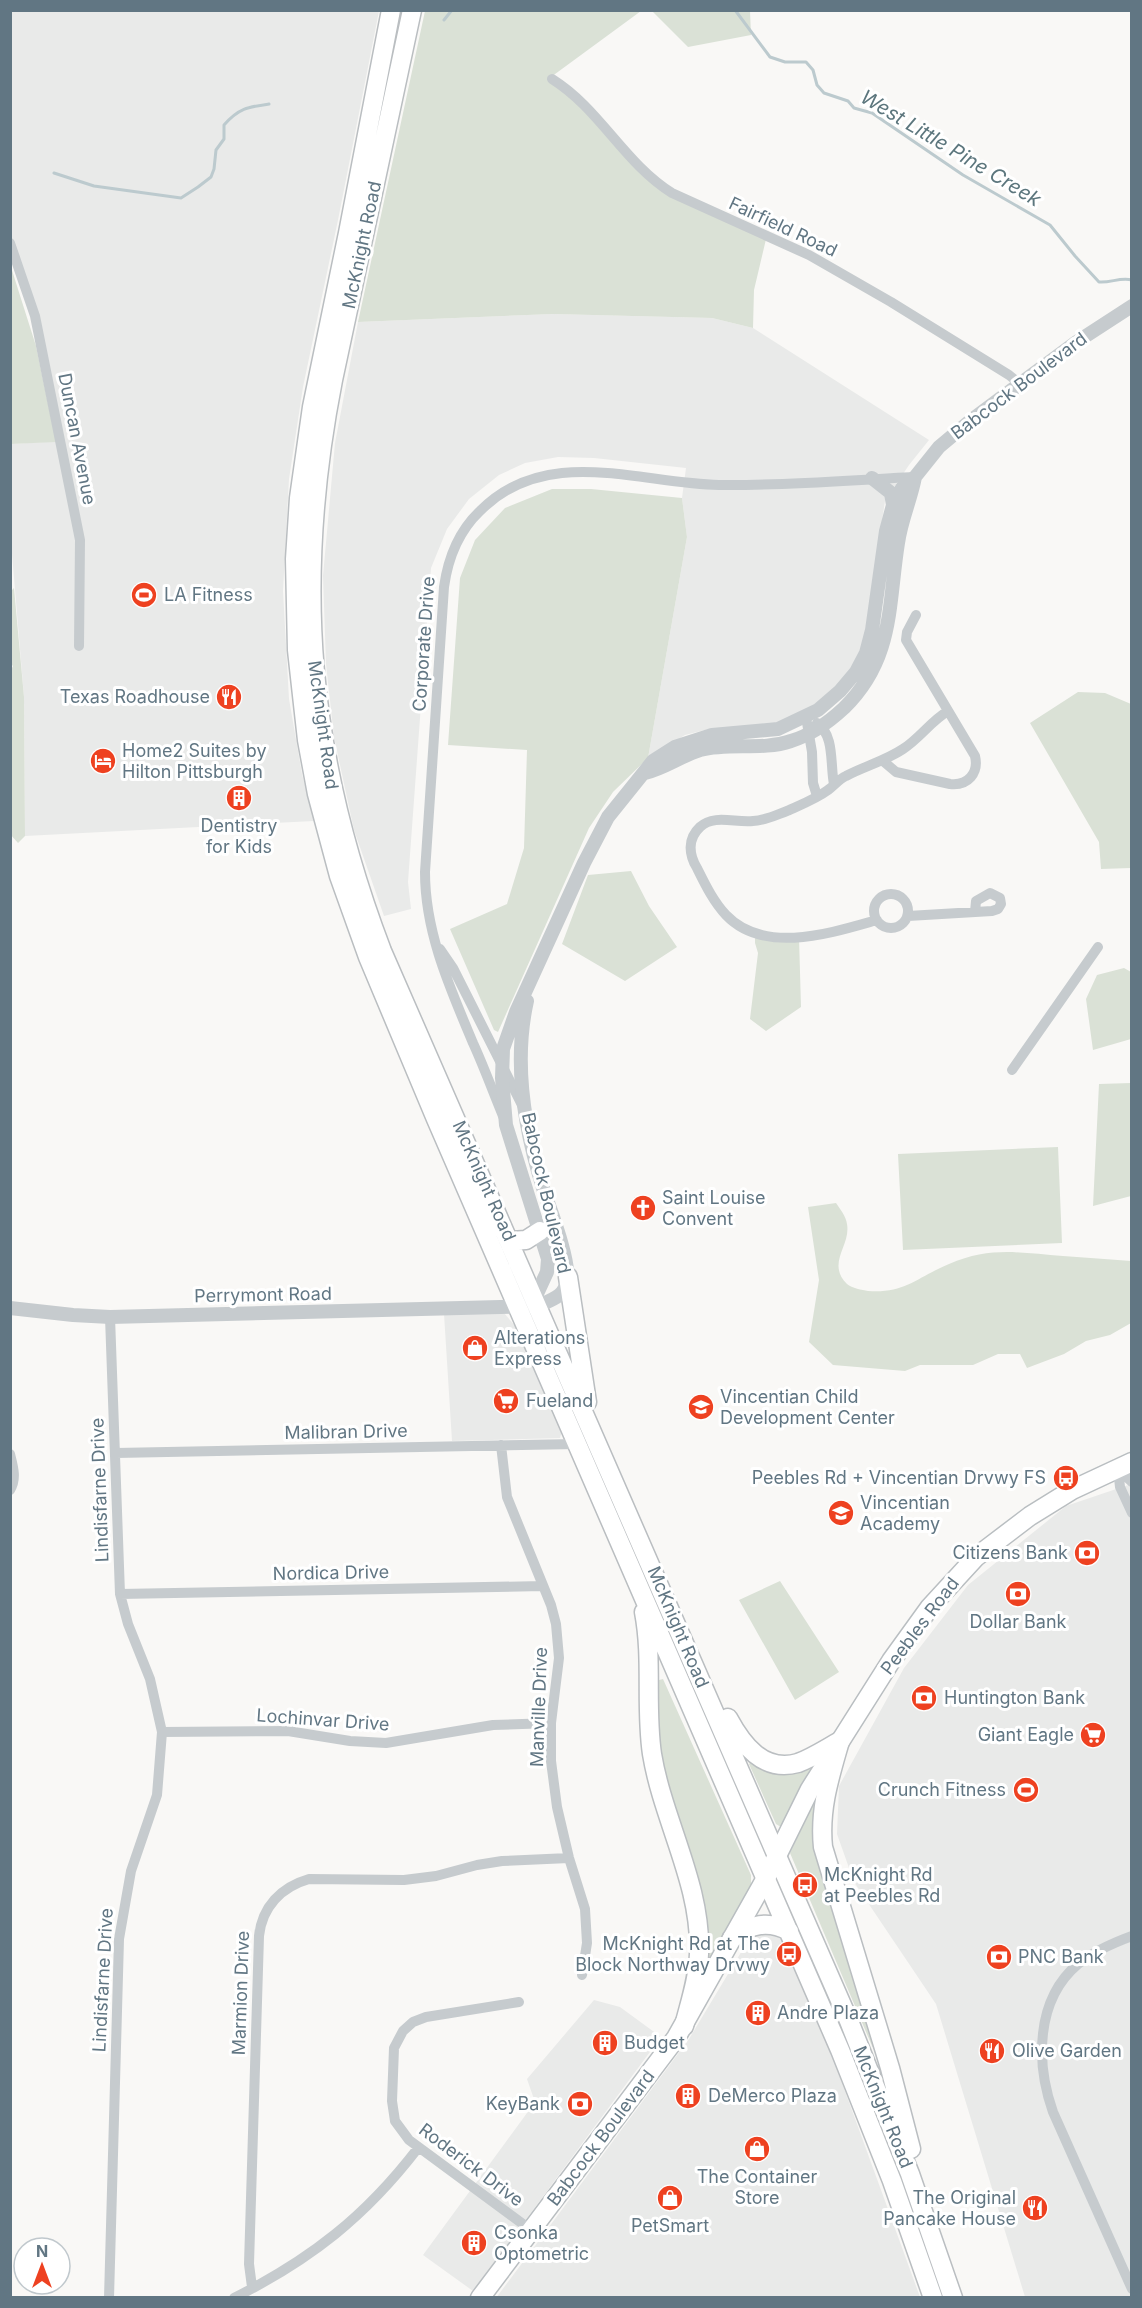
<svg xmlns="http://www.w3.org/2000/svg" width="1142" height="2308" font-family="Inter,sans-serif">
<rect width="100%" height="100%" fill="#f9f8f6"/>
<!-- built -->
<path fill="#e9eae9" d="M 11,11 L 379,11 L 338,220 L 303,387 L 289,479 L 283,591 L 289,699 L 302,774 L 314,821 L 25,836 L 24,697 L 11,542 L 11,444 L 61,441 L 43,350 L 11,243 Z
M 553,314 L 712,318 L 753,328 L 929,440 L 909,465 L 885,501 L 864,639 L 859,656 L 850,672 L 828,695 L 804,713 L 774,725 L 709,729 L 685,735 L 648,758 L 687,537 L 682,498 L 686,468 L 594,458 L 558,457 L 525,463 L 499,475 L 469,499 L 447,529 L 431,568 L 408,882 L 411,909 L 384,916 L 354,830 L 334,737 L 326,664 L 323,576 L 335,443 L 358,322 Z
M 504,1313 L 516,1327 L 562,1431 L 560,1438 L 452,1441 L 444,1314 Z
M 1131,1484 L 1131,2297 L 1025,2297 L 936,2004 L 854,1882 L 837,1834 L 839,1786 L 904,1668 L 968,1585 L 1066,1506 Z
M 765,1930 L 780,1935 L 826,2039 L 920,2297 L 496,2298 L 689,2039 L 752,1934 Z
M 594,2000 L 620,2007 L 661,2037 L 473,2291 L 423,2255 L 535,2102 L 527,2079 Z"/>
<!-- green -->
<path fill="#dae1d6" d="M 425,11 L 641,11 L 551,77 L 653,182 L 767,235 L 754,290 L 753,328 L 712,318 L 553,314 L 358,322 Z
M 652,11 L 750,11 L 751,35 L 688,47 Z
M 10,264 L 36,346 L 56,442 L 11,444 Z
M 552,489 L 591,489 L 682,498 L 687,537 L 648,758 L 613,792 L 589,828 L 498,1032 L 494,1030 L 450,929 L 507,904 L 524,848 L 527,750 L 448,745 L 460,578 L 475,540 L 505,508 Z
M 14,588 L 24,697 L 25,836 L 18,843 L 10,834 L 10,672 L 13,666 L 10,663 L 10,592 Z
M 1078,692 L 1105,693 L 1131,704 L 1131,868 L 1101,869 L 1099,842 L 1030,723 Z
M 631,871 L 649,906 L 677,947 L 625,981 L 562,944 L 588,875 Z
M 755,932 L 799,937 L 801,1007 L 766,1031 L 750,1019 L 758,953 L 755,943 Z
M 1124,968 L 1131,972 L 1131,1039 L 1093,1050 L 1086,999 L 1097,975 Z
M 1131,1083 L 1131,1196 L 1093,1206 L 1099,1084 Z
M 1058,1147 L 1062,1243 L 903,1250 L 898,1154 Z
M 836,1203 C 840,1209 846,1216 847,1224 C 851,1246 826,1263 847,1284 C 852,1288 862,1290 868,1291 C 905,1294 919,1276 949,1264 C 991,1246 1020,1253 1063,1256 C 1086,1258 1109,1259 1131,1261 L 1131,1323 L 1110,1335 L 1086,1341 L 1064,1354 L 1027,1368 L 1020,1354 L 998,1354 L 973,1365 L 920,1365 L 905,1371 L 833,1365 L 809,1342 L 819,1280 L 808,1207 Z
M 780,1581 L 839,1672 L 795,1700 L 739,1600 Z
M 663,1679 L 751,1875 L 751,1886 L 706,1970 L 660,1757 L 655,1681 Z
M 752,1760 L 813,1764 L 781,1827 L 776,1824 L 749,1764 Z
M 821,1788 L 817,1808 L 878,2056 L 872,2046 L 790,1853 Z"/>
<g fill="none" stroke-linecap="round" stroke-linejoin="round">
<!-- stream -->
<path stroke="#bccace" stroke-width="3" d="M 735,10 L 770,57 L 785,62 L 806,62 L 813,70 L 817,85 L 824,93 L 848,101 L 854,108 L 872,113 L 963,175 L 1050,225 L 1075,256 L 1099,282 C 1111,283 1120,277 1132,280
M 444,20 L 452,10
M 54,173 L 94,186 L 181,198 L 198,187 L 211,177 L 214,169 L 216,150 L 224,139 L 224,125 C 239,108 248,107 269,104"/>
<!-- primary casing -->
<g stroke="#b9bec1" stroke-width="21">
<path id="primary" d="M 480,2298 L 676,2038 L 766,1878 L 810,1789 L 891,1661 L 930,1607 L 976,1557 L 1030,1516 L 1072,1490 L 1132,1462"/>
</g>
<!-- trunk casing -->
<g stroke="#babec1" stroke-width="21">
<path id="trunk" d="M 391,10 L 348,233 L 312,407 L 299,498 L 295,559 L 297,650 L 307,740 L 317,794 L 339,876 L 368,957 L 436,1119 L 840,2050 L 892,2181 L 933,2298
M 412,10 L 333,380 C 293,584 308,757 382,951 L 849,2021 L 910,2174 L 953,2298
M 510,1241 L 526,1240 L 540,1231
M 568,1277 L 587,1402
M 644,1612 C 653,1659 645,1707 652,1754 C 663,1821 702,1885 699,1954 C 698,1979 690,2002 684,2026
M 728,1718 C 742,1744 763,1773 798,1763 C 812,1758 827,1748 840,1741
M 840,1741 C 830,1776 819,1809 823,1847 L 890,2068 L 911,2149
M 732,1938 C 751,1924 768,1920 789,1931"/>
</g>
<!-- minor -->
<path stroke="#c6cbce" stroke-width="10" d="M 552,79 C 600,109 624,163 672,193 L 809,255 L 891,302 L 1009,375 L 1020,384
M 10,243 L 35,316 L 80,540 L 79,646
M 806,717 L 812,752 L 813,783 L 817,796
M 817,723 C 835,735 830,766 834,784
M 883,761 L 896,772 L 950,784 C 968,786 979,773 975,756 L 906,640 L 907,632 L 916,615
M874 911a17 17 0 1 1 34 0a17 17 0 1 1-34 0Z
M 908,916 L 992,911 L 998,909 L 1001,904 L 1000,898 L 990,893 L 976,901 L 975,912
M 877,920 C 831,933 764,955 726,915 C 713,901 705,884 697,868 C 689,855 687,839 700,827 C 714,814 735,823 753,821 C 764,821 776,815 787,811 C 800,805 816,799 828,790 C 834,786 839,779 846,776 C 865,766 885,761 903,749 C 920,738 931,721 948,711
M 440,949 L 453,968 L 522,1105
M 1012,1070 L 1098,947
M 503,1116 C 493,1092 484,1067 473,1043 C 450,988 425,933 425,872 L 444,587 C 448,558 458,532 480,511 C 546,444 637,483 719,485 C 784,486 850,480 915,477
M 501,1445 L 507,1497 L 551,1605 L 556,1624 L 559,1658 L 551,1723 L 551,1761 L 557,1807 L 569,1858 L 585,1909 L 587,1943 L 582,1975
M 116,1453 L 577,1444
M 10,1454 C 13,1466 17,1479 10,1490
M 1118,1469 L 1120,1487 L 1132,1513
M 1118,1469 L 1132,1482
M 120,1594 L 543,1586
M 162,1732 L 288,1731 L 350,1741 L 386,1743 L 493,1725 L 551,1723
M 1132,1936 C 1113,1943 1094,1951 1078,1964 C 1035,2000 1036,2064 1053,2112 L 1132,2289
M 519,2002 L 426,2017 L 413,2022 L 403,2031 L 394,2048 L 392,2101 L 395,2121 L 409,2140 L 531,2230
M 252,2287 L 249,2264 L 259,1936 C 262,1907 281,1887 309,1879 L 404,1880 L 436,1876 L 477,1865 L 502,1861 L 569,1858
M 109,2298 L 119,1939 L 131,1871 L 157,1795 L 162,1732 L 150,1679 L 128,1624 L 120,1594 L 110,1317
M 234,2298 C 311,2259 365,2217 418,2148"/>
<!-- tertiary -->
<path stroke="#c6cbce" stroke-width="14" d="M 872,478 L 891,493 L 893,505
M 645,773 C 665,768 681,756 700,750 C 730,742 761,751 791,741 C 811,735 829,722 844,708 C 894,659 888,606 898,543 C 901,520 911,499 915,477
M 518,1307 L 535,1298 L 547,1272 L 548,1259 L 506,1125 L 502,1078 L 503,1049 L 516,1012 L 584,863 L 608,817 L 653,761 L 675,747 L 712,735 L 778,729 L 818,710 L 840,691 L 856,672 L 866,653 L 872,630 L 886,531 L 893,505 L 902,488 L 915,477 L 939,447 L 970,421 L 1075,343 L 1132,306
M 10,1308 L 73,1315 L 110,1317 L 538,1306 C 551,1300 566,1296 567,1280 C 570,1260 551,1212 544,1191 C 525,1132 513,1063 527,1001"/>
<!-- primary -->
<use href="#primary" stroke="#fff" stroke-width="18"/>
<!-- trunk -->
<use href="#trunk" stroke="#fff" stroke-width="18"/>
</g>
<!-- icons -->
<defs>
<g id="stadium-disc" transform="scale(1.35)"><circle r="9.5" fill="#ee4120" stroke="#fff"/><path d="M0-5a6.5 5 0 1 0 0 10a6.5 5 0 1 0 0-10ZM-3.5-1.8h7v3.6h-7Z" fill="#fff"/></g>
<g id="restaurant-disc" transform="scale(1.35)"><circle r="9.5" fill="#ee4120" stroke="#fff"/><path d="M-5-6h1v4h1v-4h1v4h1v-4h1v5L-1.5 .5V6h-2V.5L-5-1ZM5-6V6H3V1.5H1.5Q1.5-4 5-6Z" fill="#fff"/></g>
<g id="hotel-disc" transform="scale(1.35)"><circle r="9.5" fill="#ee4120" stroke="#fff"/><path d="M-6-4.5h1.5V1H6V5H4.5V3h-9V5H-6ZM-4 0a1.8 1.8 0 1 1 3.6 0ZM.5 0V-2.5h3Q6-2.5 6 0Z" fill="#fff"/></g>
<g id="building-disc" transform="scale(1.35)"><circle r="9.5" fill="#ee4120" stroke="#fff"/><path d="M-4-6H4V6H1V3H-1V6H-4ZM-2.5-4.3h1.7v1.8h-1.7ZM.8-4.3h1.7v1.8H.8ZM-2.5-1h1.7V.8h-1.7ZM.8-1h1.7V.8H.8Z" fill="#fff"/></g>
<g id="church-disc" transform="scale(1.35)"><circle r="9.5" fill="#ee4120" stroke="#fff"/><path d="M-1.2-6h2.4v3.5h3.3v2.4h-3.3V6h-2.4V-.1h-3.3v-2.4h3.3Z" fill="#fff"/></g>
<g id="shop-disc" transform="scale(1.35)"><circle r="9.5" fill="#ee4120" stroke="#fff"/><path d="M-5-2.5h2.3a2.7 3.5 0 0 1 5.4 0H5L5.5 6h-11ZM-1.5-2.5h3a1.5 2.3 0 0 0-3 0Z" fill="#fff"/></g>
<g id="supermarket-disc" transform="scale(1.35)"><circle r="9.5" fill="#ee4120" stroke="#fff"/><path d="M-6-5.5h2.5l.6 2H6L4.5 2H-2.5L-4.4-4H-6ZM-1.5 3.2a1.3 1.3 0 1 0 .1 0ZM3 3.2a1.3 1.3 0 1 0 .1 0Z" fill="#fff"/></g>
<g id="school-disc" transform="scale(1.35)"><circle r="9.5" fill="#ee4120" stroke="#fff"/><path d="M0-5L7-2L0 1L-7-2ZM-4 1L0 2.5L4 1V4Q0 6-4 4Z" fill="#fff"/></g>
<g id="bus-disc" transform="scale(1.35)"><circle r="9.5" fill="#ee4120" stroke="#fff"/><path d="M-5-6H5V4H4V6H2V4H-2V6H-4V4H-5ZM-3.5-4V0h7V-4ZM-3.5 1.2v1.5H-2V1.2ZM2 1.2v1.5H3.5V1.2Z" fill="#fff"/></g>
<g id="bank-disc" transform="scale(1.35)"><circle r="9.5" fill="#ee4120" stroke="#fff"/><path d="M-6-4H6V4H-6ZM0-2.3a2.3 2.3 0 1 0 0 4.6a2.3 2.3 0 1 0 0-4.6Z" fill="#fff"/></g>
</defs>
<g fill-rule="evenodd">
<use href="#stadium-disc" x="144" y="595"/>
<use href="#restaurant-disc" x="229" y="697"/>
<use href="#hotel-disc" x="103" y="761"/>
<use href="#building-disc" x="239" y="798"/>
<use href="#church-disc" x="643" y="1208"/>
<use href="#shop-disc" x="475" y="1348"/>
<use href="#supermarket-disc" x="506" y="1401"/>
<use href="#school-disc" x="701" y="1407"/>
<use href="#bus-disc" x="1066" y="1478"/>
<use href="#school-disc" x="841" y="1513"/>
<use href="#bank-disc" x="1087" y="1553"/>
<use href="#bank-disc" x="1018" y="1594"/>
<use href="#bank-disc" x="924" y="1698"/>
<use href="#supermarket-disc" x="1093" y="1735"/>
<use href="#stadium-disc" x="1026" y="1790"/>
<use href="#bus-disc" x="805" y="1885"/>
<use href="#bus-disc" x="789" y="1954"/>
<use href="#bank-disc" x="999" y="1957"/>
<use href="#building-disc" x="758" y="2013"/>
<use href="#building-disc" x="605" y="2043"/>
<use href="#restaurant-disc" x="992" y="2051"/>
<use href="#building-disc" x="688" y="2096"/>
<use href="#bank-disc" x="580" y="2104"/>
<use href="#shop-disc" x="757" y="2149"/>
<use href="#shop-disc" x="670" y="2198"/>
<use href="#restaurant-disc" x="1035" y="2208"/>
<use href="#building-disc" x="474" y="2243"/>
</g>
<g text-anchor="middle" stroke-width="6" stroke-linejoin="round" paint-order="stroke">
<!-- street labels -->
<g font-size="18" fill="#617683" stroke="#fff">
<text transform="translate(783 227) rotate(25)" y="6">Fairfield Road</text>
<text transform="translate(362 245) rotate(-78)" y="6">McKnight Road</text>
<text transform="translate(1019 386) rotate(-37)" y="6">Babcock Boulevard</text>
<text transform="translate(77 439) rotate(79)" y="6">Duncan Avenue</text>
<text transform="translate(424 644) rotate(-86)" y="6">Corporate Drive</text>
<text transform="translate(323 725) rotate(82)" y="6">McKnight Road</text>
<text transform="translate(484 1181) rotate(66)" y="6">McKnight Road</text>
<text transform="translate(546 1193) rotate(77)" y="6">Babcock Boulevard</text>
<text transform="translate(263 1295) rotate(-1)" y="6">Perrymont Road</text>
<text transform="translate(346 1432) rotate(-1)" y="6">Malibran Drive</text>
<text transform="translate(100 1490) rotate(-92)" y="6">Lindisfarne Drive</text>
<text transform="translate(331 1573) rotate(-1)" y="6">Nordica Drive</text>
<text transform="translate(920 1626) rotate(-53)" y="6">Peebles Road</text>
<text transform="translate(678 1627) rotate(67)" y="6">McKnight Road</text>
<text transform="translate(539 1707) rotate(-88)" y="6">Manville Drive</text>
<text transform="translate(323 1720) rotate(4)" y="6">Lochinvar Drive</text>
<text transform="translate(103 1980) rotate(-87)" y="6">Lindisfarne Drive</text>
<text transform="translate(241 1993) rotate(-88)" y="6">Marmion Drive</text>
<text transform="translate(883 2107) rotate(68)" y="6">McKnight Road</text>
<text transform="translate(601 2138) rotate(-53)" y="6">Babcock Boulevard</text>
<text transform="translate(471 2165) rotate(37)" y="6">Roderick Drive</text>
</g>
<!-- poi labels -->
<g font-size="18" fill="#617683" stroke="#fff" text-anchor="start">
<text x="164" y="601">LA Fitness</text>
<text x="210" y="703" text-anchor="end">Texas Roadhouse</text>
<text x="122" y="757">Home2 Suites by<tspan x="122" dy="21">Hilton Pittsburgh</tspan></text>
<text x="239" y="832" text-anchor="middle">Dentistry<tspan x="239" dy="21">for Kids</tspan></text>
<text x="662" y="1204">Saint Louise<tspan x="662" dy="21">Convent</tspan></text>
<text x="494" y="1344">Alterations<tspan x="494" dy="21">Express</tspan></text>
<text x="720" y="1403">Vincentian Child<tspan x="720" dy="21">Development Center</tspan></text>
<text x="526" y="1407">Fueland</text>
<text x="1046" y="1484" text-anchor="end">Peebles Rd + Vincentian Drvwy FS</text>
<text x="860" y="1509">Vincentian<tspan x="860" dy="21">Academy</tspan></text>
<text x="1068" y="1559" text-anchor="end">Citizens Bank</text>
<text x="1018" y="1628" text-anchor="middle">Dollar Bank</text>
<text x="944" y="1704">Huntington Bank</text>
<text x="1074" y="1741" text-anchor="end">Giant Eagle</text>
<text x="1006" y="1796" text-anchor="end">Crunch Fitness</text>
<text x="824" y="1881">McKnight Rd<tspan x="824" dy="21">at Peebles Rd</tspan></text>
<text x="770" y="1950" text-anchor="end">McKnight Rd at The<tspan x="770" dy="21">Block Northway Drvwy</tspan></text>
<text x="1018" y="1963">PNC Bank</text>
<text x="777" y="2019">Andre Plaza</text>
<text x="624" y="2049">Budget</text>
<text x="1012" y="2057">Olive Garden</text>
<text x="708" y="2102">DeMerco Plaza</text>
<text x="560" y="2110" text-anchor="end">KeyBank</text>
<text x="757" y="2183" text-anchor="middle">The Container<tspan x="757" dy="21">Store</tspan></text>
<text x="1016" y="2204" text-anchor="end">The Original<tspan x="1016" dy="21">Pancake House</tspan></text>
<text x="670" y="2232" text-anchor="middle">PetSmart</text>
<text x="494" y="2239">Csonka<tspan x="494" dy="21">Optometric</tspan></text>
</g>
<!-- water labels -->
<g font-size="20" font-style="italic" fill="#5c767d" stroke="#fff">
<text transform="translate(951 148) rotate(31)" y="7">West Little Pine Creek</text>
</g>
</g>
<!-- border -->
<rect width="1142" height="2308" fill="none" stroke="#617683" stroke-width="24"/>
<!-- north arrow -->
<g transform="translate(42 2266)"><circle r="28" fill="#ffffff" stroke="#c0c8cd" stroke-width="1.5"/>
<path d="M0-4.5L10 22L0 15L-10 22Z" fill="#ee4120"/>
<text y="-9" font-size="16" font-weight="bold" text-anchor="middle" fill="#617683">N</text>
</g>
</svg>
